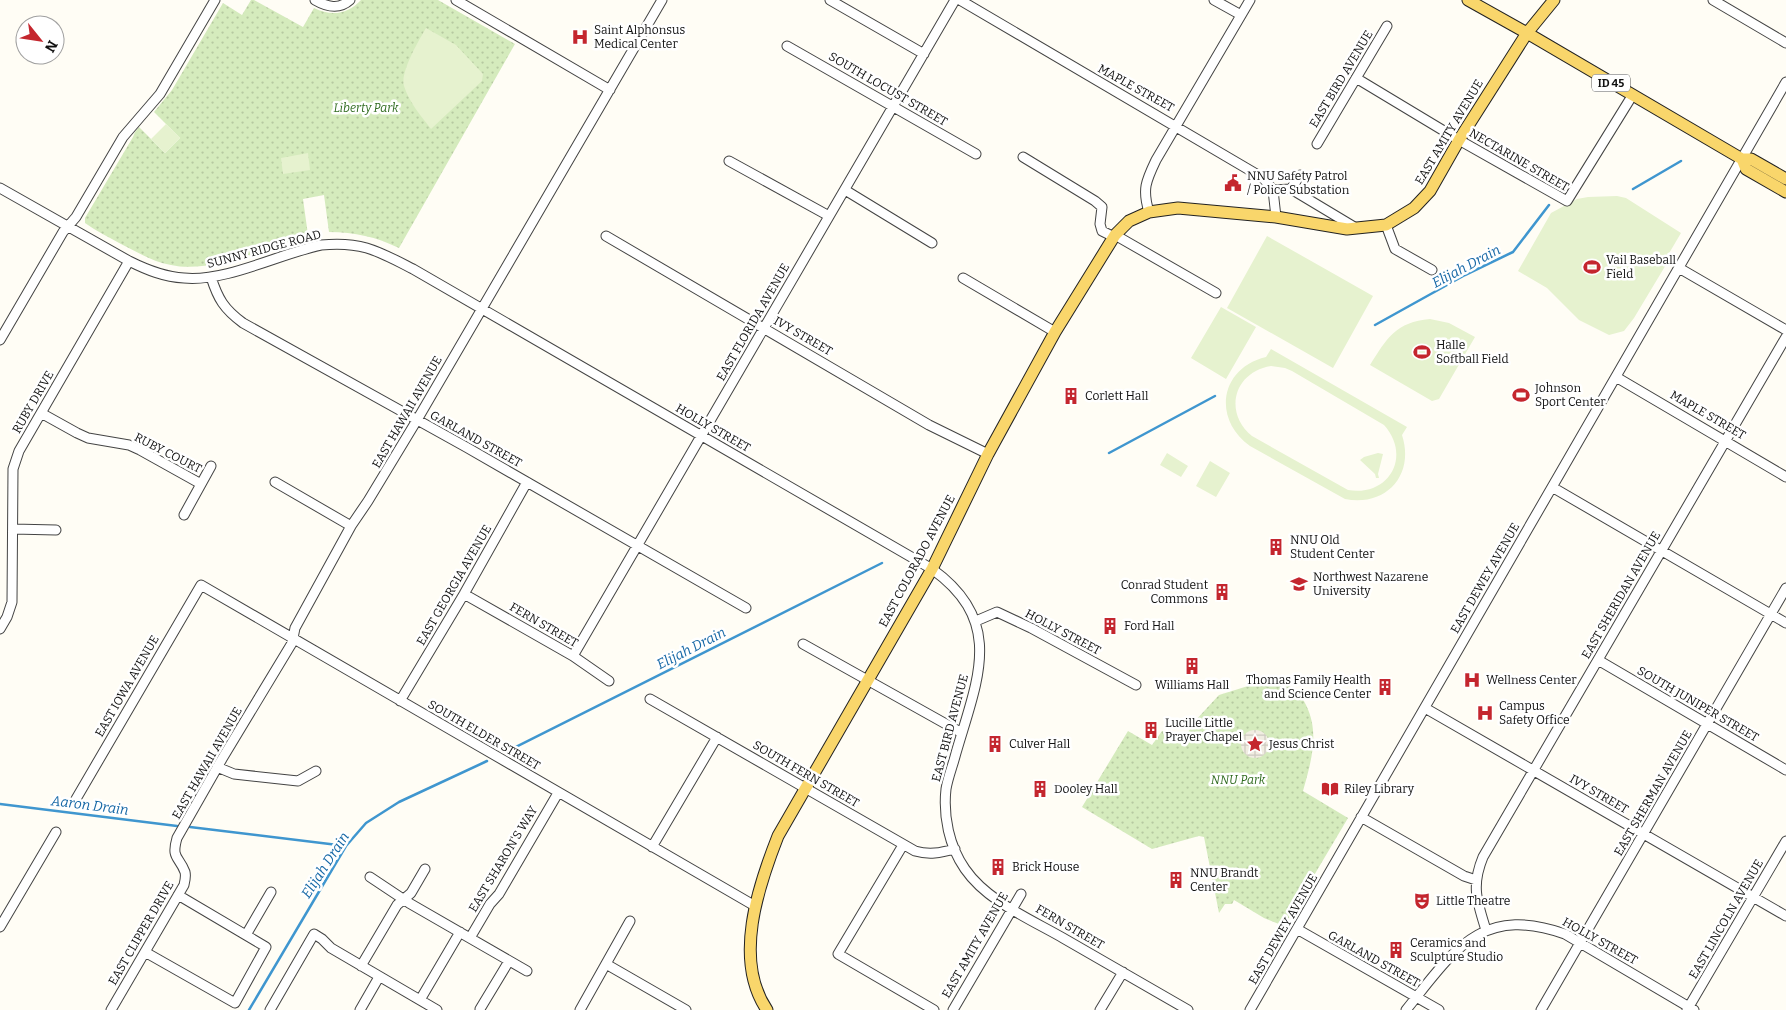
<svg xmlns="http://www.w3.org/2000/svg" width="1786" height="1010" font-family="Bitter,serif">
<defs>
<pattern id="park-dots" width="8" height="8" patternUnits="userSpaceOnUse" patternTransform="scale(1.25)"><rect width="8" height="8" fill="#d5ebbd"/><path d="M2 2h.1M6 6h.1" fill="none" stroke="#b6c8a1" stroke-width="1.8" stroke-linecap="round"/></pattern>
<pattern id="plaza-grid" width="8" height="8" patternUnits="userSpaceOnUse" patternTransform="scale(1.25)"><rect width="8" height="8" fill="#f1ede2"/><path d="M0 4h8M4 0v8" fill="none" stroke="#cecac1"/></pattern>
</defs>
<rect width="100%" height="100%" fill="#fffdf5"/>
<!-- park -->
<path fill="url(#park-dots)" d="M 251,0 L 254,0 L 303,27 L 314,8 C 332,17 348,14 361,0 L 438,0 L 515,44 L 399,248 C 376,237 355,232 329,232 L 324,195 L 303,199 L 308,235 C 269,248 211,274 171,265 C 153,262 137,252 121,244 C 109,237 96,231 85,223 L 85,218 L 133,137 L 135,132 L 139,127 L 165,153 L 180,138 L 154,112 L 172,90 L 223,3 L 242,15 Z
M 1261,682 C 1268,682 1275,682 1281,683 C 1293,686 1301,694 1306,705 C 1320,733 1311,762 1303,791 L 1348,818 L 1284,926 L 1264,918 L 1234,900 L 1232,904 L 1225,904 L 1219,913 L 1204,837 L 1199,836 L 1152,849 L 1082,807 L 1128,731 L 1152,745 L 1162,731 L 1167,732 L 1183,741 L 1194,722 L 1219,695 Z"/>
<!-- pitch -->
<path fill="#e6f2cf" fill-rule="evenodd" d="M 426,28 L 456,45 L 483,74 L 482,81 L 431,129 C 421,116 409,102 404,86 C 400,72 419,40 426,28 Z
M 166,124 L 180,138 L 165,153 L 151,139 Z
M 308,153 L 310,170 L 283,174 L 281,158 Z
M 1617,196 L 1626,198 L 1681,233 L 1668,255 L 1667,263 L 1634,318 L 1624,331 L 1609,335 L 1579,320 L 1547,288 L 1518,271 L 1551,213 L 1577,199 L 1588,197 Z
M 1267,236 L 1373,296 L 1333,368 L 1227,308 Z
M 1221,307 L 1256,327 L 1226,379 L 1191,358 Z
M 1430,319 L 1449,323 L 1475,337 L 1439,399 L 1432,401 L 1370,365 C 1387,338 1396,322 1430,319 Z
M 1271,349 L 1407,427 L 1402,435 C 1415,475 1386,507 1345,499 L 1250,446 C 1212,419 1220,368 1266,357 ZM 1271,366 L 1285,368 L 1292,371 L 1384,425 C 1412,456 1389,497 1348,490 L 1252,436 C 1223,412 1234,372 1271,366 Z
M 1167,453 L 1188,466 L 1181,477 L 1160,465 Z
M 1378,453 L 1383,454 L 1378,474 L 1379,478 L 1376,478 L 1375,474 L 1360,460 L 1364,457 Z
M 1210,461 L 1230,473 L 1216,497 L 1196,486 Z"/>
<!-- plaza -->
<path fill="url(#plaza-grid)" d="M1241 744a14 14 0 1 1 28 0a14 14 0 1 1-28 0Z"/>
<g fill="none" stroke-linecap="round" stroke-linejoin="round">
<!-- stream -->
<path stroke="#3f96cf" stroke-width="2.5" d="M 1633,189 L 1681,161
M 1375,325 L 1465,275 L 1513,252 L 1549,205
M 1109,453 L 1215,396
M 508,751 L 882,563
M 0,804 L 177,826
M 190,827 L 346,846
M 249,1010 L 346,846 L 366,823 L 399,802 L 487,761"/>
<!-- minor casing -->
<g stroke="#444" stroke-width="11">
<path id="minor" d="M 315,0 C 327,7 339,10 350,0
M 456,0 L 610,90
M 830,0 L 924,54
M 960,0 L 1263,178 L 1273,190 L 1276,217
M 1214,0 L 1241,15
M 1713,0 L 1786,43
M 787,46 L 976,154
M 1356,78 L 1459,140 L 1567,201 L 1632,96
M 1317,144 L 1387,26
M 1023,157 L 1095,201 L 1102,207 L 1100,224 L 1102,231 L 1114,237
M 729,161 L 829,216
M 0,188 L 129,261 C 147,270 164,277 184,278 C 226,282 279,254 321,245 C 362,241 378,251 413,269 L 932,569 C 1006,622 977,680 956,753 C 953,765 948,777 946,789 C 943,816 949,846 965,869 C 987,901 1030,919 1063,938 C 1105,962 1147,986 1188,1010
M 1291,189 L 1356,228
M 845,190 L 932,243
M 1273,190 L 1291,189 L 1300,175
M 1149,212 C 1142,189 1146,181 1156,160 L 1250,0
M 1386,225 L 1395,249 L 1432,270
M 1115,235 L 1216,293
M 606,236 L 929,425 L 988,454
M 1679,268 L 1786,330
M 211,277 C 218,299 224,309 243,323 L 466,447 L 746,608
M 963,278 L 1055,332
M 0,340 L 63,232 L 76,217 L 123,137 L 160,94 L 215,0
M 1616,377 L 1786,477
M 41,413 L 77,433 L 88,438 L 129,445 L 140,450 L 201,484
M 275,482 L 351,526
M 1552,487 L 1786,623
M 184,515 L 211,466
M 13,529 L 56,530
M 464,594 L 573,656 L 609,681
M 976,621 L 997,612 L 1031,628 L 1136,685
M 0,629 L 7,617 L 12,602 L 13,469 L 19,451 L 129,261
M 803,644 L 962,733
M 573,656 L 955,0
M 1598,660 L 1786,770
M 650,699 L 915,851 C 929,855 940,853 955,849
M 400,701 L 464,594 L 527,482
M 1425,708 L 1786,916
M 217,767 L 234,774 L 298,781 L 316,771
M 76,799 L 201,585 C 386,691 570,800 755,906
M 1361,817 L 1464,876 L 1476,880
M 903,845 L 838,954 L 934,1010
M 652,847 L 717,737
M 370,877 L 409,903 L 527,971
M 0,927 L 56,832
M 1297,929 L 1439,1010
M 1486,930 C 1477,901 1471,886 1483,857 L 1786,337
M 246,935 L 271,892
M 470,938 L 490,904 L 499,894 L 558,793
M 145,952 L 235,1003 L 266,947 L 178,895
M 606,964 L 686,1010
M 361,966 L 397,905 L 411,893 L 425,869
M 420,1000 L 460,932
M 480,1009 L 509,961
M 111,1010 L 184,885 C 185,881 186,876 185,872 C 179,856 171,859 177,838 L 222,759 L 292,643 L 295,628 L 351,526 L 368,501 L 417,420 L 662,0
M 270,1010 L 314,934 L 322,939 L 331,948 L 437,1010
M 360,1010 L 379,977
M 580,1010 L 630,921
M 953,1010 L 1021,894
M 1100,1010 L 1123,972
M 1250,1010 L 1786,82
M 1406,1010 C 1453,952 1480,904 1565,934 L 1694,1010
M 1541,1010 L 1786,588
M 1687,1010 L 1786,841"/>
</g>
<!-- major casing -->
<g stroke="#222" stroke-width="13">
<path id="major" d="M 1468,0 L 1527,33 L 1742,159 L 1751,159 L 1786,179
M 1742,159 L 1746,169 L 1786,192
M 767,1010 C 733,960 758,887 778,836 L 932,569 L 988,454 L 1055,332 L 1115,235 L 1129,221 L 1149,212 L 1178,208 L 1276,217 L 1347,229 L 1386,225 L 1414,208 L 1430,191 L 1459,140 L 1527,33 L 1554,0"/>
</g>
<!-- minor -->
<use href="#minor" stroke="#fff" stroke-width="9"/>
<!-- major -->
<use href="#major" stroke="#f9d66b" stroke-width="11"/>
</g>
<!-- icons -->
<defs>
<g id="hospital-bare" transform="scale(1.35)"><path d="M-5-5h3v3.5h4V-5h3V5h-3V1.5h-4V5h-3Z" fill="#c4262e" stroke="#fff" stroke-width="2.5" paint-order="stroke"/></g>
<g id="civic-bare" transform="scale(1.35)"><path d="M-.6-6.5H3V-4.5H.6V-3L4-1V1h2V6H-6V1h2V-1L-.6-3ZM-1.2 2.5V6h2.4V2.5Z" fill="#c4262e" stroke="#fff" stroke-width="2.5" paint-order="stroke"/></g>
<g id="stadium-bare" transform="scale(1.35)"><path d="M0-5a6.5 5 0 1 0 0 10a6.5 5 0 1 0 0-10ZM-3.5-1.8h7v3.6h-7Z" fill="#c4262e" stroke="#fff" stroke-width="2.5" paint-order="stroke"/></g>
<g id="building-bare" transform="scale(1.35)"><path d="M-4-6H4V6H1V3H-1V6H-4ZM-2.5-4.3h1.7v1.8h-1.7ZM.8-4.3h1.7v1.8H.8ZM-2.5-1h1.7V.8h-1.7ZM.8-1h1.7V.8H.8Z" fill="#c4262e" stroke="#fff" stroke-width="2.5" paint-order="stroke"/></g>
<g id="university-bare" transform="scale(1.35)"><path d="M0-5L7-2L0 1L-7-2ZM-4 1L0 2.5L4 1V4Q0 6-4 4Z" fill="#c4262e" stroke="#fff" stroke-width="2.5" paint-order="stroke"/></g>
<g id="sight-bare" transform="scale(1.35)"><path d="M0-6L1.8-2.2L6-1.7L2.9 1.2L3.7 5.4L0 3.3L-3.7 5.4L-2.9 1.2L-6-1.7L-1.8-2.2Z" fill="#c4262e" stroke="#fff" stroke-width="2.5" paint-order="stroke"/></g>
<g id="library-bare" transform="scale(1.35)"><path d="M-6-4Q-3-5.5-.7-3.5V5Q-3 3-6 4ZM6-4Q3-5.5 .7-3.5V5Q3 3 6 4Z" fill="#c4262e" stroke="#fff" stroke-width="2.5" paint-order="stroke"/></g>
<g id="theatre-bare" transform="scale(1.35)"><path d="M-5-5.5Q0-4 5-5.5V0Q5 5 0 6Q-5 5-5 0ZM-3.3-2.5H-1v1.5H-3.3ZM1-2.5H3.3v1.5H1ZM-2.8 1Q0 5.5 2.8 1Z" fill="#c4262e" stroke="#fff" stroke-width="2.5" paint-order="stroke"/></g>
</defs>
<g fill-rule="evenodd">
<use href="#hospital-bare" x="580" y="37"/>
<use href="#civic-bare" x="1233" y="183"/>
<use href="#stadium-bare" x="1592" y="267"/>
<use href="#stadium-bare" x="1422" y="352"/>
<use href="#stadium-bare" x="1521" y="395"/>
<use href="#building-bare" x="1071" y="396"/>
<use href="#building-bare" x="1276" y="547"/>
<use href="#university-bare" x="1299" y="584"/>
<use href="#building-bare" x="1222" y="592"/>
<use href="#building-bare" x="1110" y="626"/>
<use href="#building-bare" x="1192" y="666"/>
<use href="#hospital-bare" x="1472" y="680"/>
<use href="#building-bare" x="1385" y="687"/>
<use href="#hospital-bare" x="1485" y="713"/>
<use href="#building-bare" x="1151" y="730"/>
<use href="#building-bare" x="995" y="744"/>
<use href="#sight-bare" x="1255" y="744"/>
<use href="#building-bare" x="1040" y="789"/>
<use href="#library-bare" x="1330" y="789"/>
<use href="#building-bare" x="998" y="867"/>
<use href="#building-bare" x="1176" y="880"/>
<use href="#theatre-bare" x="1422" y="901"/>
<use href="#building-bare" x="1396" y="950"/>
</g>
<g text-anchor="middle" stroke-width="5" stroke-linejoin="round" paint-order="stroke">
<!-- shield labels -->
<rect fill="#fff" stroke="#585858" stroke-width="1" x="1592" y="74.5" width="38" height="17" rx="4"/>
<g font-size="11" font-weight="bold" fill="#111">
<text x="1611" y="87">ID 45</text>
</g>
<!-- poi labels -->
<g font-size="12" fill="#111" stroke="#fff" text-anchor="start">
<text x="594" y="34">Saint Alphonsus<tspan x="594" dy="14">Medical Center</tspan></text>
<text x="1247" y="180">NNU Safety Patrol<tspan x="1247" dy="14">/ Police Substation</tspan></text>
<text x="1606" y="264">Vail Baseball<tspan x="1606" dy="14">Field</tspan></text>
<text x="1436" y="349">Halle<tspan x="1436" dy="14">Softball Field</tspan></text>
<text x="1535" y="392">Johnson<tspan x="1535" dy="14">Sport Center</tspan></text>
<text x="1085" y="400">Corlett Hall</text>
<text x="1290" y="544">NNU Old<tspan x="1290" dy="14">Student Center</tspan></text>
<text x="1313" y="581">Northwest Nazarene<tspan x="1313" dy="14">University</tspan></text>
<text x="1208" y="589" text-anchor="end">Conrad Student<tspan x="1208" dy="14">Commons</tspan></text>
<text x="1124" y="630">Ford Hall</text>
<text x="1371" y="684" text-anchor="end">Thomas Family Health<tspan x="1371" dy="14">and Science Center</tspan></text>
<text x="1486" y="684">Wellness Center</text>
<text x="1192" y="689" text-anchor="middle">Williams Hall</text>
<text x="1499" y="710">Campus<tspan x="1499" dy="14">Safety Office</tspan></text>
<text x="1165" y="727">Lucille Little<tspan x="1165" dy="14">Prayer Chapel</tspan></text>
<text x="1009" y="748">Culver Hall</text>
<text x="1269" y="748">Jesus Christ</text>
<text x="1054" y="793">Dooley Hall</text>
<text x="1344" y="793">Riley Library</text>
<text x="1012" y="871">Brick House</text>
<text x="1190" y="877">NNU Brandt<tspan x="1190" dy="14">Center</tspan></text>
<text x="1436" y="905">Little Theatre</text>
<text x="1410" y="947">Ceramics and<tspan x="1410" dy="14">Sculpture Studio</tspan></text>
</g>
<!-- street labels -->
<g font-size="12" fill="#111" stroke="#fff">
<text transform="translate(1341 79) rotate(-59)" y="4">EAST BIRD AVENUE</text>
<text transform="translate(1136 88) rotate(29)" y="4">MAPLE STREET</text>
<text transform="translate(888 89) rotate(30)" y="4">SOUTH LOCUST STREET</text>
<text transform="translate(1449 132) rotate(-59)" y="4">EAST AMITY AVENUE</text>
<text transform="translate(1519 160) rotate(30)" y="4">NECTARINE STREET</text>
<text transform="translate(264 249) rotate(-15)" y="4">SUNNY RIDGE ROAD</text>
<text transform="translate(753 322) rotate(-60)" y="4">EAST FLORIDA AVENUE</text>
<text transform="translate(803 336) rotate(30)" y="4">IVY STREET</text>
<text transform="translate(33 402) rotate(-60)" y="4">RUBY DRIVE</text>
<text transform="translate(407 412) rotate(-60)" y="4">EAST HAWAII AVENUE</text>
<text transform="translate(1708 415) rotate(30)" y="4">MAPLE STREET</text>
<text transform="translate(713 428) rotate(30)" y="4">HOLLY STREET</text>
<text transform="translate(476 439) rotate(29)" y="4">GARLAND STREET</text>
<text transform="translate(168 453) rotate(27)" y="4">RUBY COURT</text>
<text transform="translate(917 561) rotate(-62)" y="4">EAST COLORADO AVENUE</text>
<text transform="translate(1485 578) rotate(-60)" y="4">EAST DEWEY AVENUE</text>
<text transform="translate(454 585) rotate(-60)" y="4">EAST GEORGIA AVENUE</text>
<text transform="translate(1621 595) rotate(-60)" y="4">EAST SHERIDAN AVENUE</text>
<text transform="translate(544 625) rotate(30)" y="4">FERN STREET</text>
<text transform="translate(1063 632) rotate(28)" y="4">HOLLY STREET</text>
<text transform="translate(127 686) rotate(-60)" y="4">EAST IOWA AVENUE</text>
<text transform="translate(1698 704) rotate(30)" y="4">SOUTH JUNIPER STREET</text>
<text transform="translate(950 728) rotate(-75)" y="4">EAST BIRD AVENUE</text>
<text transform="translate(484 735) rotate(30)" y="4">SOUTH ELDER STREET</text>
<text transform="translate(207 763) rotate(-60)" y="4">EAST HAWAII AVENUE</text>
<text transform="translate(806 774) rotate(30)" y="4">SOUTH FERN STREET</text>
<text transform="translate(1653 793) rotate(-60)" y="4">EAST SHERMAN AVENUE</text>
<text transform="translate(1599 794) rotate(30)" y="4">IVY STREET</text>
<text transform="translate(503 859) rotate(-59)" y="4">EAST SHARON'S WAY</text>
<text transform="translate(1726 919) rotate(-60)" y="4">EAST LINCOLN AVENUE</text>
<text transform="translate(1070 927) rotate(30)" y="4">FERN STREET</text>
<text transform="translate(1283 929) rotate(-60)" y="4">EAST DEWEY AVENUE</text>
<text transform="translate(141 933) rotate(-60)" y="4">EAST CLIPPER DRIVE</text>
<text transform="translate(1600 941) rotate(29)" y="4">HOLLY STREET</text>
<text transform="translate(975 945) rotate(-60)" y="4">EAST AMITY AVENUE</text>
<text transform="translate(1374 959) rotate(29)" y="4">GARLAND STREET</text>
</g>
<!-- park labels -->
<g font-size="12" font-style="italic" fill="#2f6b1f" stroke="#fff">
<text x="366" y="112">Liberty Park</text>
<text x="1238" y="784">NNU Park</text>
</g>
<!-- water labels -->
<g font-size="14" font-style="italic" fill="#1768a6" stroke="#fff">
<text transform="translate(1466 266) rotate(-28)" y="5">Elijah Drain</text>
<text transform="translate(691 648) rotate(-27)" y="5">Elijah Drain</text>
<text transform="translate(90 805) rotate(7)" y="5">Aaron Drain</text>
<text transform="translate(325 865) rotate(-57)" y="5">Elijah Drain</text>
</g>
</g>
<!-- north arrow -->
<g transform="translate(40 40) rotate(120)"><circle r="24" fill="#ffffff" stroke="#a0a0a0"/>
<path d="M0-4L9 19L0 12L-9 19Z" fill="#c4262e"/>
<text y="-8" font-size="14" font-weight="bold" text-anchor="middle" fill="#111111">N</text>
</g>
</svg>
